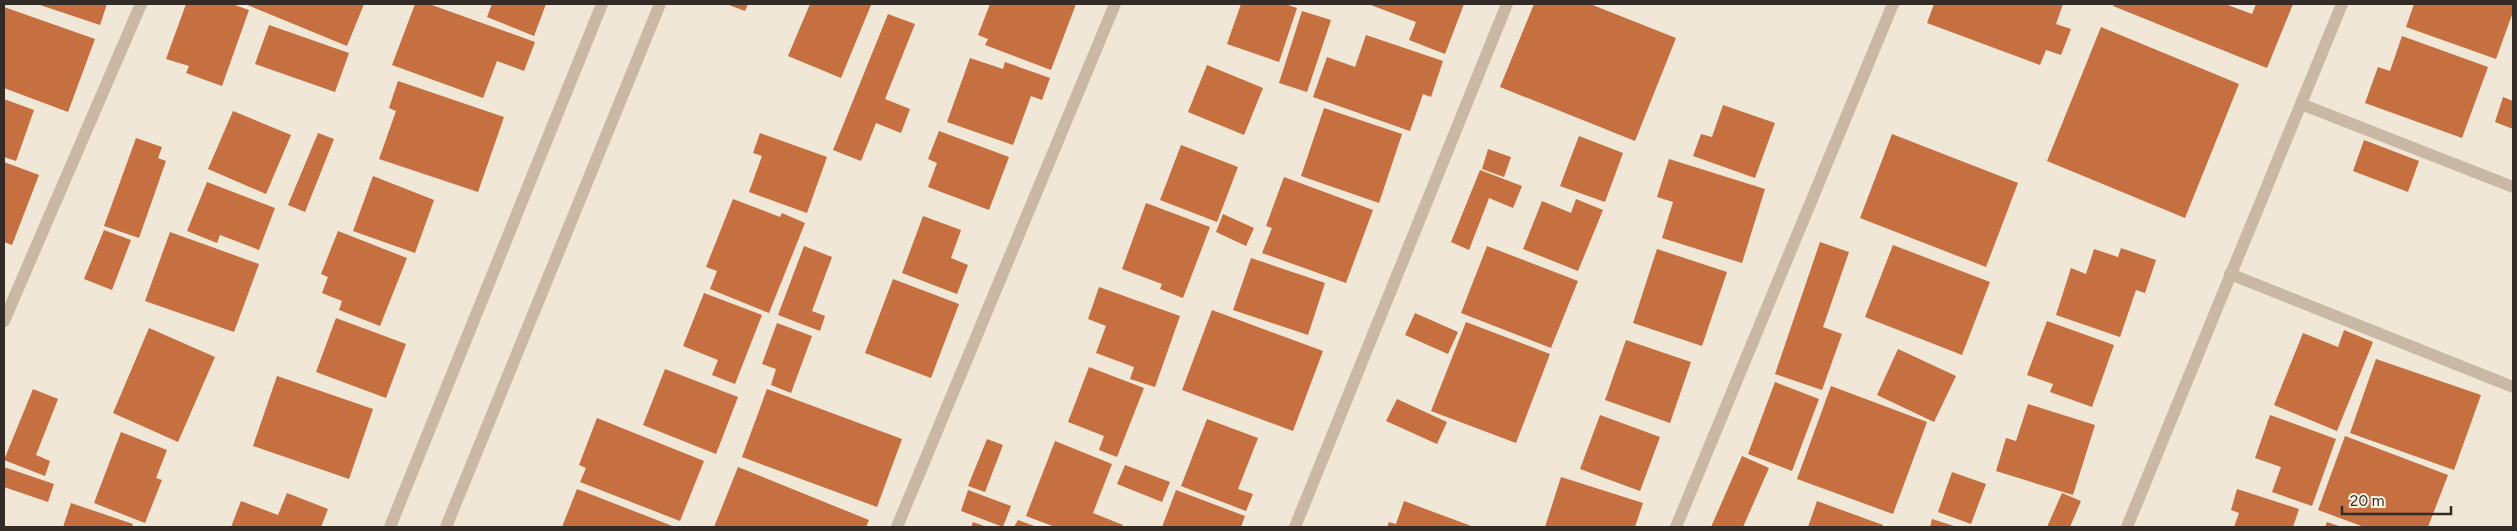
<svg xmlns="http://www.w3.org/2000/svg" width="2517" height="531" font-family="Figtree,sans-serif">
<rect width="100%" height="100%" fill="#f1e7d7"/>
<!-- building -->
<path fill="#c66f40" d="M 37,4 L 107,4 L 100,25 Z
M 186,4 L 232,4 L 249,10 L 222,86 L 186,73 L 189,66 L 166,59 Z
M 245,4 L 364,4 L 347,46 Z
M 415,4 L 429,4 L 535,42 L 524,71 L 497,61 L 483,98 L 392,65 Z
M 492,4 L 546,4 L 534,36 L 487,17 Z
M 726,4 L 748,4 L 745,11 Z
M 810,4 L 871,5 L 841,78 L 788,56 Z
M 990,4 L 1076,4 L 1051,70 L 985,45 L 988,39 L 978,35 Z
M 1241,4 L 1285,4 L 1297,8 L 1279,62 L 1227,44 Z
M 1368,4 L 1464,4 L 1445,54 L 1409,40 L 1416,22 Z
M 1534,4 L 1590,4 L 1676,38 L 1635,141 L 1500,87 Z
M 1934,4 L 2063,4 L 2056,24 L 2071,29 L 2061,55 L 2046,50 L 2040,65 L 1927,23 Z
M 2114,4 L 2225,4 L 2252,14 L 2256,4 L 2293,4 L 2267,68 L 2113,6 Z
M 2414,4 L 2513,4 L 2513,12 L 2496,59 L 2406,27 Z
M 4,7 L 95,39 L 68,112 L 4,88 Z
M 1302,11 L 1331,20 L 1307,92 L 1279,83 Z
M 888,14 L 915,24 L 885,99 L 910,109 L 901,133 L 876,123 L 861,161 L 833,150 Z
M 269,25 L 349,53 L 335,92 L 255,64 Z
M 2101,27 L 2239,84 L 2185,218 L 2047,161 Z
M 1366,35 L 1443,61 L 1431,97 L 1423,94 L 1410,131 L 1313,97 L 1327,57 L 1355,67 Z
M 2402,36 L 2488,67 L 2462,138 L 2365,103 L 2378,67 L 2390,71 Z
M 970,58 L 1003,69 L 1005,62 L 1050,78 L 1042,100 L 1031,96 L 1013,145 L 947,122 Z
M 1207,65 L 1263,88 L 1244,135 L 1188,112 Z
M 398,81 L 504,117 L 478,192 L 379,159 L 396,111 L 389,108 Z
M 2503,97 L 2513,101 L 2513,129 L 2495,122 Z
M 4,99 L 34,110 L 16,161 L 4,157 Z
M 1723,105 L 1775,123 L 1755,178 L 1693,156 L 1701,134 L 1712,137 Z
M 1324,108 L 1402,134 L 1379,203 L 1301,176 Z
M 233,111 L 291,135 L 266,194 L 208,169 Z
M 939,131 L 1009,157 L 989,210 L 928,187 L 937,163 L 928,159 Z
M 318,133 L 334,139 L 305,212 L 288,205 Z
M 760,133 L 827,157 L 807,213 L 749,192 L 762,156 L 753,153 Z
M 1892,134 L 2018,183 L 1986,267 L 1860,218 Z
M 1579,136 L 1623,153 L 1605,202 L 1560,186 Z
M 136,138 L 162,147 L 158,158 L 166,161 L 139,238 L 104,226 Z
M 2364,140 L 2419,161 L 2408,192 L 2353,171 Z
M 1181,145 L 1238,167 L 1217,222 L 1160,200 Z
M 1488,149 L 1511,157 L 1504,177 L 1482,169 Z
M 1669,159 L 1765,189 L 1742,263 L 1662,238 L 1673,202 L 1657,197 Z
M 4,162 L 39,175 L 12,245 L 4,242 Z
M 1480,170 L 1522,186 L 1513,208 L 1489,198 L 1469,250 L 1451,242 Z
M 373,176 L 434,200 L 415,253 L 353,231 Z
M 1284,177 L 1373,210 L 1346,283 L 1262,253 L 1272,228 L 1266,226 Z
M 207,182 L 275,208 L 259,250 L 220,235 L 217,243 L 187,231 Z
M 733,199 L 780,217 L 782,213 L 805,223 L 769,313 L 710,289 L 717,271 L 706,267 Z
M 1576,199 L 1603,210 L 1578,271 L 1523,249 L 1542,201 L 1571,213 Z
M 1146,203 L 1210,227 L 1183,298 L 1160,289 L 1162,284 L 1122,269 Z
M 1223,214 L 1254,228 L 1246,246 L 1216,232 Z
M 923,216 L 961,230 L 951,258 L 968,265 L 957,294 L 902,273 Z
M 104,230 L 131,240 L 112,290 L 84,279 Z
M 338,231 L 407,258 L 380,326 L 339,310 L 342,301 L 322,293 L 328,277 L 321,274 Z
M 170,232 L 259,264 L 234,332 L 145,301 Z
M 1820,242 L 1849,252 L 1823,327 L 1842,334 L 1822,390 L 1775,374 Z
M 1893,245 L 1990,282 L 1962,355 L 1865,317 Z
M 804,246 L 832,257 L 812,311 L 825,316 L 820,331 L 778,315 Z
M 1487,246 L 1578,281 L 1551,348 L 1461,313 Z
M 2121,248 L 2156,260 L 2145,293 L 2136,290 L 2120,337 L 2056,315 L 2071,268 L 2086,274 L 2094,249 L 2118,257 Z
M 1657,249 L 1727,272 L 1702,346 L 1633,323 Z
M 1251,258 L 1325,283 L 1308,335 L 1233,310 Z
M 893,279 L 959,304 L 931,378 L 865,353 Z
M 1099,287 L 1180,316 L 1155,387 L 1130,379 L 1134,367 L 1096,353 L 1106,326 L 1088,319 Z
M 704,293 L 762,315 L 735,384 L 712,375 L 718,360 L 683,346 Z
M 1212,310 L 1323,351 L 1293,431 L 1182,390 Z
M 1415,313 L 1458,332 L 1448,354 L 1405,335 Z
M 336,318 L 406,344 L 386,398 L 316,372 Z
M 2047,321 L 2114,345 L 2092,407 L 2050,392 L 2053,384 L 2027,375 Z
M 1466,322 L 1550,354 L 1516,443 L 1431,411 Z
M 777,323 L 812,336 L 791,393 L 771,385 L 776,369 L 762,364 Z
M 149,328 L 215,357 L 178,442 L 113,413 Z
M 2344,330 L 2373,342 L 2337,431 L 2274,405 L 2303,333 L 2338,347 Z
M 1626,340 L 1691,362 L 1670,423 L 1605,400 Z
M 1898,349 L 1956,376 L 1934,422 L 1877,395 Z
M 2376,359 L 2481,395 L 2454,470 L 2350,433 Z
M 1089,367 L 1144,388 L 1117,457 L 1099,450 L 1104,436 L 1068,422 Z
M 665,369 L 738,397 L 716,454 L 643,425 Z
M 277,376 L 373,409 L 349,479 L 253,446 Z
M 1775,382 L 1819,399 L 1792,471 L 1748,454 Z
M 1831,386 L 1927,422 L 1893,514 L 1797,479 Z
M 33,389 L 58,399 L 36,455 L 50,461 L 45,476 L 4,460 Z
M 767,389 L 902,439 L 877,507 L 742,457 Z
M 1397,399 L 1447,422 L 1437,444 L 1386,421 Z
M 2028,404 L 2095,425 L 2073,495 L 1996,471 L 2006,438 L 2016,441 Z
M 1600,415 L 1660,437 L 1640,491 L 1580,469 Z
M 2270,415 L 2336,439 L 2312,506 L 2272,492 L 2281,467 L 2255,458 Z
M 597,418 L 704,461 L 680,521 L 580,482 L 586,468 L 579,465 Z
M 1207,419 L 1258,438 L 1238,489 L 1253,494 L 1246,511 L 1181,486 Z
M 121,432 L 167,450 L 156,478 L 162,480 L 145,523 L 94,503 Z
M 2345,436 L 2448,475 L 2428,527 L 2364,527 L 2318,510 Z
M 987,439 L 1003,445 L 985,492 L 968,486 Z
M 1055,441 L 1112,464 L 1093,513 L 1123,525 L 1122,527 L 1055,527 L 1026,516 Z
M 1742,456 L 1769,468 L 1743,527 L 1711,527 Z
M 1125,465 L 1170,482 L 1162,502 L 1117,484 Z
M 4,467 L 54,484 L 48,502 L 4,487 Z
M 738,467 L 869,520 L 866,527 L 714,527 Z
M 1952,472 L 1986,484 L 1971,524 L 1938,512 Z
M 1561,477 L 1643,503 L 1635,527 L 1545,527 Z
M 577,489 L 675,527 L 562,527 Z
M 2237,489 L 2299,509 L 2293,527 L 2234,527 L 2239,513 L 2231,510 Z
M 968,490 L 1011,506 L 1003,527 L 961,511 Z
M 1176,490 L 1245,516 L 1241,527 L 1162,527 Z
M 287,493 L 328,509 L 321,527 L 231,527 L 241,501 L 278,515 Z
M 2062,493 L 2081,501 L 2070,527 L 2047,527 Z
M 1404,501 L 1474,527 L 1387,527 L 1389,522 L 1396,524 Z
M 1817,501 L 1883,525 L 1883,527 L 1808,527 Z
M 71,503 L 133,524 L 132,527 L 63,527 Z
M 1932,519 L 1957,527 L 1930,527 Z
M 1018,520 L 1037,527 L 1014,527 Z
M 973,522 L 987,527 L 971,527 Z
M 2327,522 L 2342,527 L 2325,527 Z"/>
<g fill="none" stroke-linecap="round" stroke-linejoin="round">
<!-- minor -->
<path stroke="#c8b8a4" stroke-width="12" d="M 2301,104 L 2513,187
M 2230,274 L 2513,387
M 4,321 L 141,4
M 390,527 L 602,4
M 446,527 L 660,4
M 897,527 L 1115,4
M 1295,527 L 1507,4
M 1676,527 L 1893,4
M 2127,527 L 2342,4"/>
</g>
<!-- border -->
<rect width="2517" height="531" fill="none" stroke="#332b25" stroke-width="10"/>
<!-- scale -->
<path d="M2342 506v8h109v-8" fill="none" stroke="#332b25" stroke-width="2.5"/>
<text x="2350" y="506" font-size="15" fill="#332b25" stroke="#f9f1e3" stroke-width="4" paint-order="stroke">20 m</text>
</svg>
